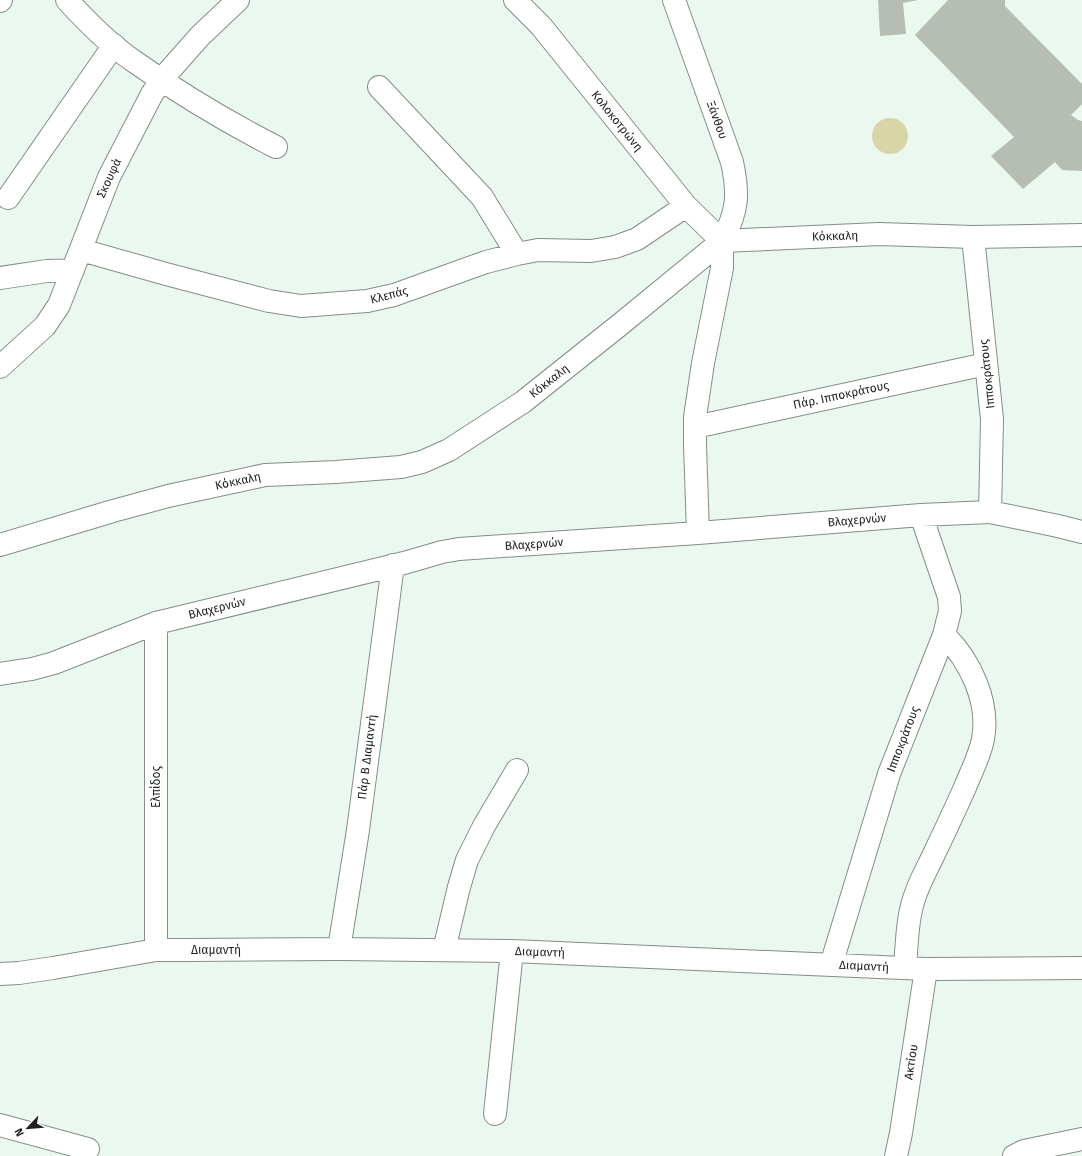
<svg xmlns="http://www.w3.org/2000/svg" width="1082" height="1156" font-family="'Fira Sans',sans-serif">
<rect width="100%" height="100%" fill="#ebf8f0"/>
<!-- green -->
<path fill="#d8d5a7" d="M872 136a18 18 0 1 1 36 0a18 18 0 1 1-36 0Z"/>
<!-- building -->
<path fill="#b6bdb2" d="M 878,0 L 918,0 L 903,3 L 906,34 L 880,36 Z
M 948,0 L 1005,0 L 1005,6 L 1082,84 L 1082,104 L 1071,115 L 1078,120 L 1082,121 L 1082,171 L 1062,170 L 1055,162 L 1023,189 L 991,156 L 1014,137 L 915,35 Z"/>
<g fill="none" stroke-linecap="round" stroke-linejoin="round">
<!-- minor casing -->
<g stroke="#828e87" stroke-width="24">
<path id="minor" d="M 67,0 C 87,22 110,45 135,62 C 179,93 227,122 276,147
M 515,0 L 541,26 L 686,206 L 722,241
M 0,1 L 1,0
M 379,87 L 482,197 L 517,254
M 8,198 L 114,45
M 973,237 L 1082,235
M 81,250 L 166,274 L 269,301 L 301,306 L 367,301 L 394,295 L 486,262 L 517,254 L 538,250 L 591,251 L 615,247 L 637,239 L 686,206
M 0,278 L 47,271 L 73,270
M 0,367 L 45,326 L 59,305 L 109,177 L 152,94 L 162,79 L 200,36 L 238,0
M 695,427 L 986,364
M 698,533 L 695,445 L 695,417 L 703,363 L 722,268 L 722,241
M 0,545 L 113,511 L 168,496 L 265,475 L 336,472 L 401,467 L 422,462 L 449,450 L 523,402 L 622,323 L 722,241
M 0,674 L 32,669 L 54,663 L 156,623 L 404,563 L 442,552 L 459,549 L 698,533 L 921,515 L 990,512
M 339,949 L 358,830 L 393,565
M 156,950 L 156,623
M 444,950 L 459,887 L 467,860 L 484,826 L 517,770
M 831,965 L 889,774 L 944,635 L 950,611 L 949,597 L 921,515
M 905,968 C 907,943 907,916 916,893 C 921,879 928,867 934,854 C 945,831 956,808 966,785 C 972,770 980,755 983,739 C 990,702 970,660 944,635
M 0,974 L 19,973 L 53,968 L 156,950 L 191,950 L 339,949 L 512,951 L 926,969 L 1082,968
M 495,1114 L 512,951
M 0,1125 L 88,1149
M 896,1156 L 901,1133 L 926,969
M 1014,1156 L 1024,1151 L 1082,1139"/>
</g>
<!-- major casing -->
<g stroke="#828e87" stroke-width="24">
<path id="major" d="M 674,0 L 732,162 C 739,194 738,211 722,241
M 722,241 L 879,234 L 973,237 L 992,419 L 990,512 L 1058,526 L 1082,532"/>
</g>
<!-- minor -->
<use href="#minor" stroke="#fff" stroke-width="22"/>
<!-- major -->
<use href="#major" stroke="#fff" stroke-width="22"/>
</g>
<g text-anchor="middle" stroke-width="3.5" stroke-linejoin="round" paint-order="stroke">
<!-- street labels -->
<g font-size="12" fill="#1d211f" stroke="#fff">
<text transform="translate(717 120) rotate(70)" y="4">Ξάνθου</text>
<text transform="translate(617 121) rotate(51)" y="4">Κολοκοτρώνη</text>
<text transform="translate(109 178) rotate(-65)" y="4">Σκουφά</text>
<text transform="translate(835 236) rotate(-2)" y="4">Κόκκαλη</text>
<text transform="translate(389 295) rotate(-15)" y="4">Κλεπάς</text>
<text transform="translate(987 374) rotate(-96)" y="4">Ιπποκράτους</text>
<text transform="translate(549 381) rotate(-38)" y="4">Κόκκαλη</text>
<text transform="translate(841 395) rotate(-12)" y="4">Πάρ. Ιπποκράτους</text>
<text transform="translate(238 481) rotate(-12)" y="4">Κόκκαλη</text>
<text transform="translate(857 520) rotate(-5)" y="4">Βλαχερνών</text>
<text transform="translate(534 544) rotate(-4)" y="4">Βλαχερνών</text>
<text transform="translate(217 608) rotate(-14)" y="4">Βλαχερνών</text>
<text transform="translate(903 739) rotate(-69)" y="4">Ιπποκράτους</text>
<text transform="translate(367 757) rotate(-83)" y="4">Πάρ Β Διαμαντή</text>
<text transform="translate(156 787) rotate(-90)" y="4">Ελπίδος</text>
<text x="216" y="954">Διαμαντή</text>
<text transform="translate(540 952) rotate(2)" y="4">Διαμαντή</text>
<text transform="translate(864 966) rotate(3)" y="4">Διαμαντή</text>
<text transform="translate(911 1062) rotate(-81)" y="4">Ακτίου</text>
</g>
</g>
<!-- north arrow -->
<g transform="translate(28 1128) rotate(244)" stroke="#ffffff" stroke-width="3" paint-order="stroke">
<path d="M0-3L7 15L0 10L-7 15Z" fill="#1d211f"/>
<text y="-6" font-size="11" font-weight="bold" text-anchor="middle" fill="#1d211f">N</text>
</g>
</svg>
